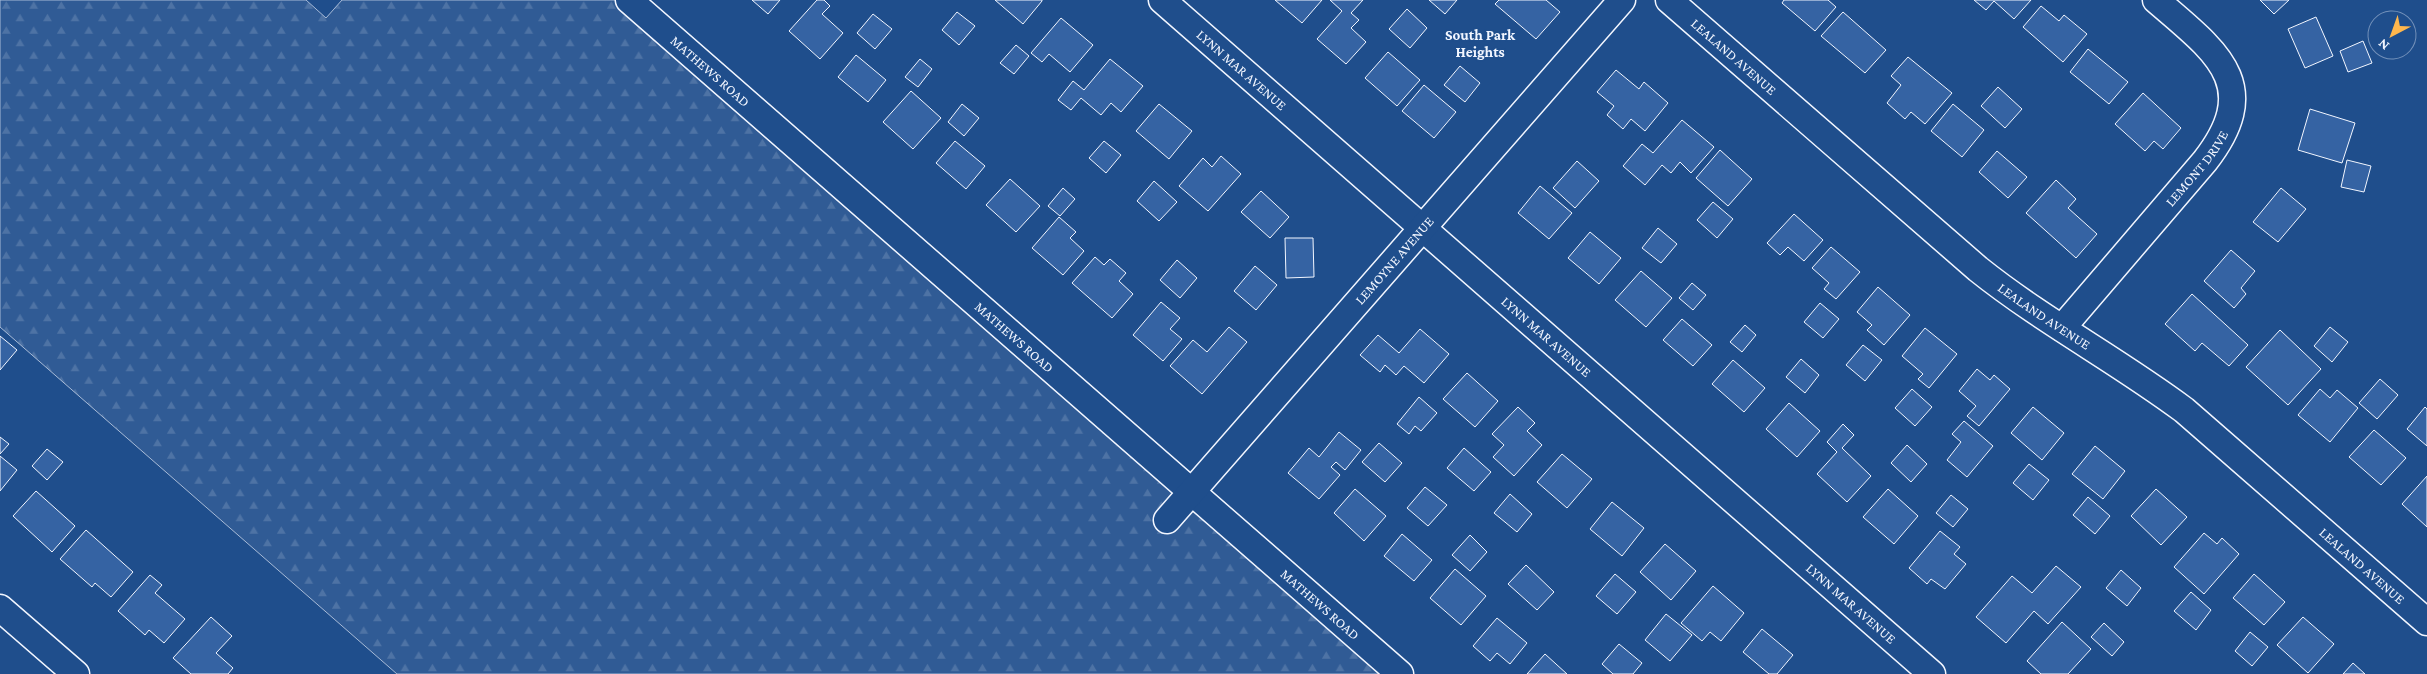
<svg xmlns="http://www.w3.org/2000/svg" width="2427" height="674" font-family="'Crimson Pro',serif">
<defs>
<pattern id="forest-firs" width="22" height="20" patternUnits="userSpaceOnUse" patternTransform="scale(1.25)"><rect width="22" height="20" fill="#305b95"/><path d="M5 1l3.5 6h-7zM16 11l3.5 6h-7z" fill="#4e73a5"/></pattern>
</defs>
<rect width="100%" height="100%" fill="#1f4e8c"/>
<!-- forest -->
<path fill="url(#forest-firs)" stroke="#a8bbd7" d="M 0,0 L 306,0 L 326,18 L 342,0 L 629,0 L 1400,674 L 397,674 L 0,327 Z"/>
<!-- building -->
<path fill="#3563a3" stroke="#f2f6ff" d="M 752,0 L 780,0 L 768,14 Z
M 817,0 L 824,0 L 830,6 L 822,14 L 843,33 L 820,59 L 789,31 Z
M 995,0 L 1042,0 L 1042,1 L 1023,24 Z
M 1275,0 L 1322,0 L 1302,23 Z
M 1330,0 L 1363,0 L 1351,13 L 1359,20 L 1351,28 L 1366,42 L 1346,64 L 1317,39 L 1342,11 Z
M 1429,0 L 1457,0 L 1445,14 Z
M 1499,0 L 1546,0 L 1560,12 L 1536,39 L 1495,4 Z
M 1784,0 L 1828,0 L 1836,7 L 1815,31 L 1782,3 Z
M 1974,0 L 2031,0 L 2014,19 L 1994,1 L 1986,10 Z
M 2260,0 L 2289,0 L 2274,14 Z
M 2041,6 L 2059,21 L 2064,15 L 2087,34 L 2063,62 L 2023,27 Z
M 1407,9 L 1427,28 L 1410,48 L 1389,29 Z
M 957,12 L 975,26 L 959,45 L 942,30 Z
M 1843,12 L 1886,50 L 1865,73 L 1821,36 Z
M 873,14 L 892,29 L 875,49 L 857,33 Z
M 2316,17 L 2333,56 L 2305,68 L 2288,29 Z
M 1061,18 L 1093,45 L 1070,72 L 1049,54 L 1042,62 L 1031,53 Z
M 2363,41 L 2372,63 L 2348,72 L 2340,51 Z
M 1016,45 L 1029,56 L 1014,74 L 1000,63 Z
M 2088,49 L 2128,82 L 2109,104 L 2070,72 Z
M 1388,52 L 1420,80 L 1397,106 L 1365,78 Z
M 856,55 L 886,80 L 868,102 L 838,77 Z
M 1908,57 L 1952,93 L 1925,124 L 1911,112 L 1905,119 L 1887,103 L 1901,85 L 1891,76 Z
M 920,59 L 932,69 L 918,87 L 905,77 Z
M 1110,59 L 1143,86 L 1121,112 L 1111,103 L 1101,115 L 1081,98 L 1071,110 L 1058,100 L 1073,81 L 1084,90 Z
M 1460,66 L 1480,83 L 1465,102 L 1444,85 Z
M 1616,70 L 1639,89 L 1644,82 L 1668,103 L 1645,131 L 1631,119 L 1623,129 L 1607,115 L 1614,106 L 1597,92 Z
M 1424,85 L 1456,112 L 1434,138 L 1402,111 Z
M 1998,87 L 2022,109 L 2005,128 L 1981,106 Z
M 911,91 L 941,118 L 913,149 L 883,122 Z
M 2143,93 L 2181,128 L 2163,149 L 2154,141 L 2145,151 L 2115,124 Z
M 962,104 L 979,118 L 964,136 L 948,122 Z
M 1159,104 L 1192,131 L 1169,159 L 1136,131 Z
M 1953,104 L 1984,130 L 1962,157 L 1931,131 Z
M 2310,109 L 2355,123 L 2342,163 L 2298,150 Z
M 1682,120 L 1714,147 L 1691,173 L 1680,162 L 1671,173 L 1662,165 L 1645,185 L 1623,166 L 1642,144 L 1653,153 Z
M 955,141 L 985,166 L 966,189 L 936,163 Z
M 1104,141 L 1121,155 L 1106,173 L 1089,158 Z
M 1720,150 L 1752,179 L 1728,206 L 1696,178 Z
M 1997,151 L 2027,177 L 2008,198 L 1979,172 Z
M 1221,156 L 1241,174 L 1208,211 L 1179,186 L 1203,158 L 1212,167 Z
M 2347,160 L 2371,166 L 2364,192 L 2341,187 Z
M 1577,161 L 1599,181 L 1575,208 L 1553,188 Z
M 1010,179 L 1040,206 L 1016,232 L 986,205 Z
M 2056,180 L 2076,199 L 2068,208 L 2097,234 L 2076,258 L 2026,213 Z
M 1154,181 L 1177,202 L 1159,221 L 1137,201 Z
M 1540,186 L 1572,213 L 1549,239 L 1518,213 Z
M 1063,188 L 1075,199 L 1060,216 L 1048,206 Z
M 2281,188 L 2306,209 L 2278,242 L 2253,222 Z
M 1261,191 L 1289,217 L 1270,238 L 1241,212 Z
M 1713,202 L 1733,219 L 1717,238 L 1697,220 Z
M 1794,214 L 1823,240 L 1804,261 L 1788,247 L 1780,255 L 1767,243 Z
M 1059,217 L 1076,232 L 1070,238 L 1084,251 L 1063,275 L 1032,248 Z
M 1658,228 L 1677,244 L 1661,263 L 1642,248 Z
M 1590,232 L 1621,258 L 1599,284 L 1568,258 Z
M 1285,238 L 1313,238 L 1314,277 L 1286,278 Z
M 1831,247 L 1860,272 L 1836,299 L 1824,289 L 1829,283 L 1812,268 Z
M 2231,250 L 2255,271 L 2241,288 L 2246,294 L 2234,308 L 2204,281 Z
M 1095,257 L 1104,265 L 1110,259 L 1126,273 L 1119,281 L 1133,294 L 1112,318 L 1072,283 Z
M 1177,260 L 1197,278 L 1180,298 L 1160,280 Z
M 1255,266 L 1277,285 L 1256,310 L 1234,291 Z
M 1641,271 L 1672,298 L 1646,327 L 1615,300 Z
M 1692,283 L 1706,295 L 1693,310 L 1679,298 Z
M 1878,287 L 1910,315 L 1884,345 L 1867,330 L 1872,325 L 1857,312 Z
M 2192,294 L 2248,345 L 2229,366 L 2202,343 L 2195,351 L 2165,324 Z
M 1161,302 L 1180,318 L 1170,329 L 1182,339 L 1163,361 L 1133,335 Z
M 1820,303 L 1839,319 L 1823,338 L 1804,322 Z
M 1682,319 L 1712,345 L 1693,366 L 1663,340 Z
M 1745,325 L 1756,335 L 1742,352 L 1730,342 Z
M 1229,327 L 1247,342 L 1202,394 L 1170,366 L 1193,340 L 1207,352 Z
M 2330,327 L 2348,342 L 2332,362 L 2314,346 Z
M 1925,328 L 1957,354 L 1929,388 L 1918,379 L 1923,374 L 1902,356 Z
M 1420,329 L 1449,354 L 1424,383 L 1404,366 L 1396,375 L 1385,365 L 1380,372 L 1360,355 L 1378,335 L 1399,353 Z
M 2280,330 L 2321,369 L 2288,405 L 2246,367 Z
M 0,336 L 17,350 L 0,370 Z
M 1863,345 L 1882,360 L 1865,381 L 1846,365 Z
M 1801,359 L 1819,375 L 1805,393 L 1786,377 Z
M 1733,360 L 1765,388 L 1744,412 L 1712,384 Z
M 1977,369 L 1990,380 L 1994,375 L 2010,389 L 1979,426 L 1967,416 L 1976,406 L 1959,391 Z
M 1467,373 L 1498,401 L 1475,427 L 1443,399 Z
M 2380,379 L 2398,395 L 2377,419 L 2359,403 Z
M 1912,389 L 1932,407 L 1915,426 L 1895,408 Z
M 2320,389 L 2330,398 L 2337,390 L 2358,408 L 2330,442 L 2298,415 Z
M 1419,397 L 1437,413 L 1421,431 L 1415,426 L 1409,434 L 1397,424 Z
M 1789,403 L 1820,431 L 1797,457 L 1766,429 Z
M 1518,407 L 1535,423 L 1527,431 L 1542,445 L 1514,476 L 1493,457 L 1504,445 L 1492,434 Z
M 2033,407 L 2064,433 L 2042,460 L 2011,433 Z
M 2425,407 L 2427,409 L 2427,446 L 2407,429 Z
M 1964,421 L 1993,446 L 1967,477 L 1947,460 L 1961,442 L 1952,434 Z
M 1843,424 L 1854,435 L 1842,448 L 1871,476 L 1847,502 L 1817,474 L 1837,452 L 1827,442 Z
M 2374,430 L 2406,458 L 2381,485 L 2349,457 Z
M 1339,432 L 1361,450 L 1345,470 L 1336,462 L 1331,467 L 1340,475 L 1319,499 L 1288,473 L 1309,448 L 1319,457 Z
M 0,437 L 9,444 L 0,454 Z
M 1379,443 L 1402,463 L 1385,482 L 1362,462 Z
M 1907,445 L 1927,464 L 1911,482 L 1891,463 Z
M 2095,446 L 2125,471 L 2103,499 L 2072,474 Z
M 1464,448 L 1491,472 L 1474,491 L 1447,468 Z
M 47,449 L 63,462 L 47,480 L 32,466 Z
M 1562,454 L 1592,479 L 1567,508 L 1537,482 Z
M 0,456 L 17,470 L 0,491 Z
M 2029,464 L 2049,480 L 2033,500 L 2013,483 Z
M 2427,476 L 2427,527 L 2402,504 Z
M 1425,487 L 1447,505 L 1428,526 L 1407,508 Z
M 1355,489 L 1386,516 L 1364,541 L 1334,513 Z
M 1888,489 L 1918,516 L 1894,544 L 1863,517 Z
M 2156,489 L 2187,517 L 2161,545 L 2131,516 Z
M 36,491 L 75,526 L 52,552 L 13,516 Z
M 1510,494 L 1532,514 L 1517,532 L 1494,513 Z
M 1951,495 L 1968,509 L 1953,527 L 1936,513 Z
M 2088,497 L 2110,516 L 2095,534 L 2073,515 Z
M 1612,502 L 1644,528 L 1622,556 L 1590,529 Z
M 86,530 L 133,572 L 111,597 L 95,583 L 92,587 L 60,559 Z
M 1940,531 L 1960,547 L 1954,554 L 1966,564 L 1945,589 L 1931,579 L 1927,584 L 1909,568 Z
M 2204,533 L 2217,544 L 2222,538 L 2239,554 L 2204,594 L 2174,567 Z
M 1402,534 L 1432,560 L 1414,581 L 1384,556 Z
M 1470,535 L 1487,552 L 1470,571 L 1452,555 Z
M 1665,544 L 1696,571 L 1671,600 L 1640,572 Z
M 1526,565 L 1554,592 L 1537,610 L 1508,584 Z
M 2056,566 L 2081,587 L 2048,624 L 2034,611 L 2006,643 L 1976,617 L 2012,576 L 2032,593 Z
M 1455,569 L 1486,596 L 1461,625 L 1430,598 Z
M 2121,570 L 2141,588 L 2127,606 L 2106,588 Z
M 1615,574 L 1636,592 L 1617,614 L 1596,596 Z
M 2254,574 L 2285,602 L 2264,625 L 2233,598 Z
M 150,575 L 162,585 L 155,593 L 185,619 L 164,643 L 149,630 L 145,635 L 118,611 Z
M 1713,586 L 1744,613 L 1721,641 L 1710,632 L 1702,641 L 1681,623 Z
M 2191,592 L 2211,610 L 2196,630 L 2174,611 Z
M 1666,614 L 1692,635 L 1670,661 L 1645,640 Z
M 211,617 L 232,636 L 216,653 L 233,668 L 228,674 L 191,674 L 173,658 Z
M 2303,617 L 2334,644 L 2308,673 L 2277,645 Z
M 1497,618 L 1527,643 L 1510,664 L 1497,653 L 1490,661 L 1473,646 Z
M 2062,622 L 2091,649 L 2068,674 L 2041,674 L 2027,661 Z
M 2104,623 L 2124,642 L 2112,656 L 2091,637 Z
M 1762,629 L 1793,655 L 1777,674 L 1769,674 L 1743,652 Z
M 2250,632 L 2268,647 L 2252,666 L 2235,651 Z
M 1619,644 L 1642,663 L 1633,674 L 1613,674 L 1602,664 Z
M 1545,654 L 1567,674 L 1527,674 Z
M 2353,663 L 2365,674 L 2343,674 Z"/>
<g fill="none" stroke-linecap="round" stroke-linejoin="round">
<!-- minor casing -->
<g stroke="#f2f6ff" stroke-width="29">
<g id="minor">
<path id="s1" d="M 629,0 L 1400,674"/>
<path id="s2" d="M 1162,0 L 1932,674"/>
<path id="s3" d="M 1669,0 L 1978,269 C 2043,321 2117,360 2184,410 L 2427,622"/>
<path id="s4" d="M 2062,328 L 2205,161 C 2265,84 2215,51 2156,0"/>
<path id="s5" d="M 1167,520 L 1622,0"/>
<path d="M 0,608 L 76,674"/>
</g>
</g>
<!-- minor -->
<use href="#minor" stroke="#1f4e8c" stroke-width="26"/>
</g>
<g text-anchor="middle" stroke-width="4" stroke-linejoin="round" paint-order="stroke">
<!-- street labels -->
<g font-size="14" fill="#f2f6ff" stroke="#1f4e8c">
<text dy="5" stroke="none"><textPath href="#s3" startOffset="86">LEALAND AVENUE</textPath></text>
<text dy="5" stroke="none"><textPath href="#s1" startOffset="108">MATHEWS ROAD</textPath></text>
<text dy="5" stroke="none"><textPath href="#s2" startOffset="106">LYNN MAR AVENUE</textPath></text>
<text dy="5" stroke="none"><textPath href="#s4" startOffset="209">LEMONT DRIVE</textPath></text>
<text dy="5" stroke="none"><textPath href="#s5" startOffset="345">LEMOYNE AVENUE</textPath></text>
<text dy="5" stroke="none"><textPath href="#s3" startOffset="491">LEALAND AVENUE</textPath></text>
<text dy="5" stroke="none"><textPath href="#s1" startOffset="512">MATHEWS ROAD</textPath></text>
<text dy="5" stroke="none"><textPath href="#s2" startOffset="511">LYNN MAR AVENUE</textPath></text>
<text dy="5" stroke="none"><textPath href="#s3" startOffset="896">LEALAND AVENUE</textPath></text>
<text dy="5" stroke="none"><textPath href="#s1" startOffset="918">MATHEWS ROAD</textPath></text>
<text dy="5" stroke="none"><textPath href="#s2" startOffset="916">LYNN MAR AVENUE</textPath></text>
</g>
<!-- neighbourhood labels -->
<g font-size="15" font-weight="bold" fill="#f2f6ff" stroke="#1f4e8c">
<text x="1480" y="40">South Park<tspan x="1480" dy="17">Heights</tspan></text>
</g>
</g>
<!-- north arrow -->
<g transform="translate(2392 35) rotate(221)"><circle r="24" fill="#1f4e8c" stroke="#7391ba"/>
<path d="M0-4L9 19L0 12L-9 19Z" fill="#ffb74d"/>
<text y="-8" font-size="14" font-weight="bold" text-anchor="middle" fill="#f2f6ff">N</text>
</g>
</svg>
